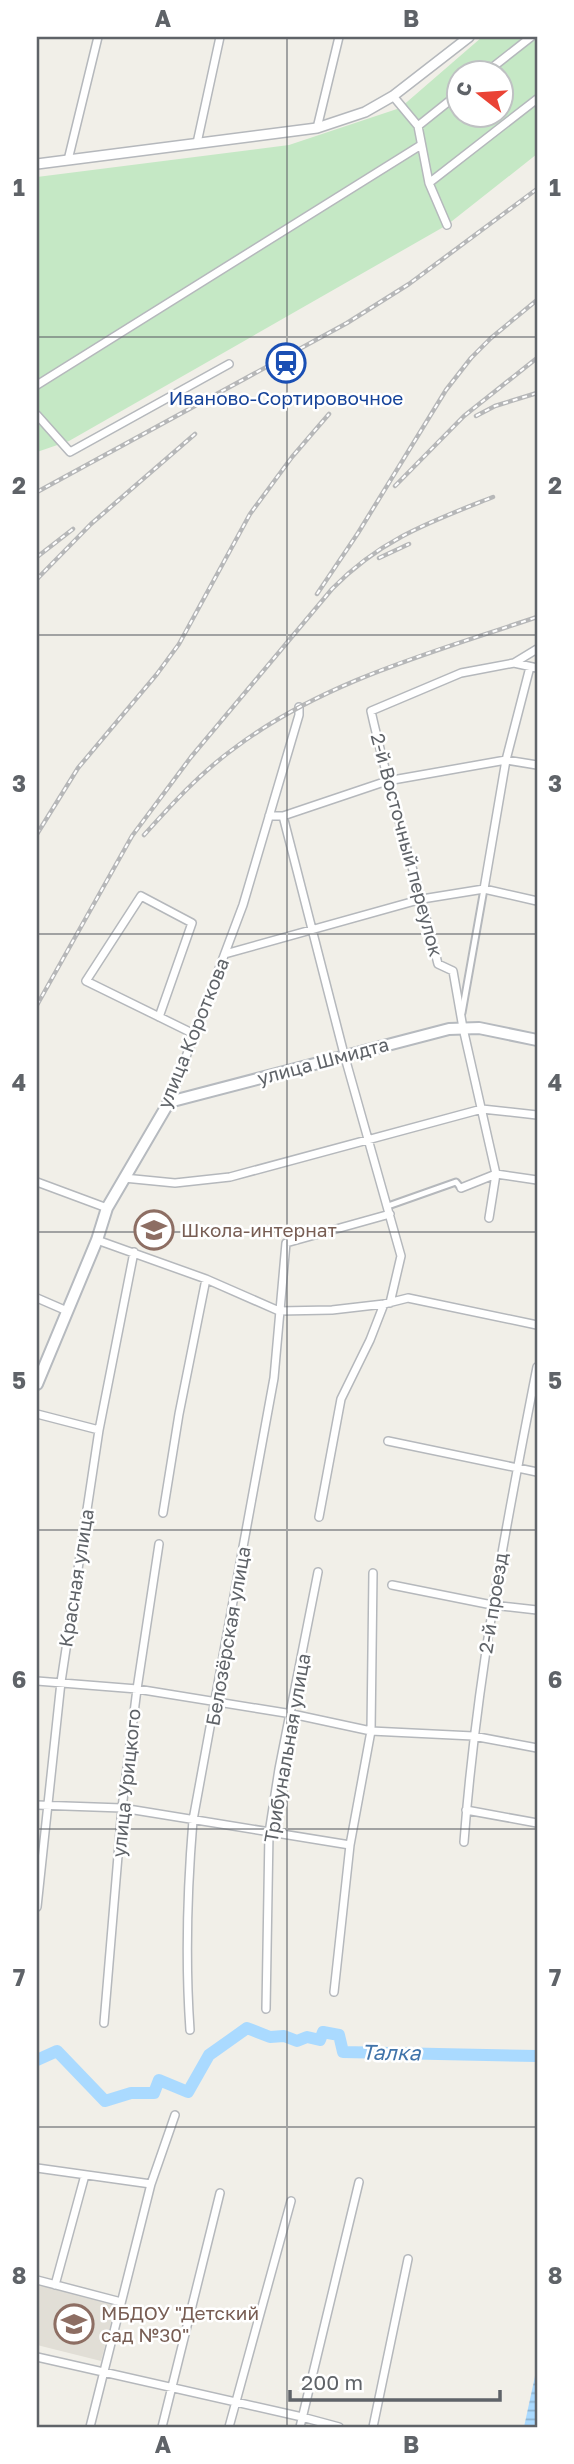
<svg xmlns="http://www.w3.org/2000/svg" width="574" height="2464" font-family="'Golos Text',sans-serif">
<defs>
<pattern id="water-rules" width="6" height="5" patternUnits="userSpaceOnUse" patternTransform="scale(1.75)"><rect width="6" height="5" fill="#aadaff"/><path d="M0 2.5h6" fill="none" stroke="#8eb4d2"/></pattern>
</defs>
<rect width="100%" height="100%" fill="#f1efe8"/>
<!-- education -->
<path fill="#e1ded6" d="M 37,2283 L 116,2303 L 101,2361 L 37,2345 Z"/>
<!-- green -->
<path fill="#c5e8c5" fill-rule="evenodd" d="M 482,37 L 537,37 L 537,154 L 447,225 L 69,441 L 37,452 L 37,177 L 289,145 L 400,108 ZM 458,74 L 500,74 L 500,116 L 458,116 Z"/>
<!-- water -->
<path fill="url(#water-rules)" d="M 537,2367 L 537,2427 L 524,2427 Z"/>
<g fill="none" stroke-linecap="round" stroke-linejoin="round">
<!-- river -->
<path stroke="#aadaff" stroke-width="12" d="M 37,2060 L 57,2051 L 105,2101 L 131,2093 L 154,2093 L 159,2080 L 188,2092 L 209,2055 L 247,2028 L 270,2037 L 284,2036 L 297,2041 L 307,2037 L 320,2040 L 323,2032 L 339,2035 L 343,2052 L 537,2056"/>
<!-- pedestrian casing -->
<g stroke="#b5b8bc" stroke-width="9">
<path id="pedestrian" d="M 462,1013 L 484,889
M 388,1206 L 456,1182 L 461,1188"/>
</g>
<!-- minor casing -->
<g stroke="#b5b8bc" stroke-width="10">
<path id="minor" d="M 484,74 L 531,37
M 393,96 L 418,126 L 429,183 L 447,225
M 418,126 L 458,94
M 317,128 L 339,37
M 197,143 L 220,37
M 68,160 L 98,37
M 429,183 L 537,99
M 37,385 L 421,145
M 37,415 L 70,452 L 229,364
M 514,663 L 537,668
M 269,816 L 283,816 L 387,781 L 506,760 L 537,765
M 283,816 L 344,1054 L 401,1256 L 390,1303
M 484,889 L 506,760 L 530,667
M 225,954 L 422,899 L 484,889 L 537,901
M 159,1017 L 192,923 L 141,896 L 86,981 L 194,1034
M 169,1102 L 243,905 L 299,715 L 299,707
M 496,1174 L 537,1180
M 124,1178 L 175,1183 L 230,1177 L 482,1109 L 537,1115
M 37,1182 L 107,1208
M 461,1188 L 496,1174
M 489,1218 L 496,1174 L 463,1028 L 453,971 L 438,964 C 417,879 390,796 371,711 L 461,673 L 514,663 L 537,649
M 97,1240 L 206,1279 L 279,1311 L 332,1310 L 384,1304 L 408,1298 L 537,1325
M 37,1298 L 67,1311
M 37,1414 L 99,1430
M 388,1441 L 537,1472
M 163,1513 L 179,1414 L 206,1279
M 319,1517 L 341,1399 L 370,1340 L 384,1304
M 392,1585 L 492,1605 L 537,1610
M 37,1681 L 137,1689 L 292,1714 L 371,1731 L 473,1736 L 537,1748
M 37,1805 L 122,1808 L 350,1845
M 466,1810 L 537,1823
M 464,1842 C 476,1682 506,1525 537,1367
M 37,1907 L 61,1682 L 99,1430 L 134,1252
M 334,1992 L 350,1845 L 371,1731 L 373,1573
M 266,2009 L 269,1833 L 279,1769 L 318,1572
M 104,2023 L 122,1808 L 137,1689 L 159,1544
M 190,2030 C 185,1958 187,1892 193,1820 L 274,1378 L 286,1243 L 390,1214
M 37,2168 L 151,2184
M 37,2280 L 121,2302
M 55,2285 L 85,2175
M 37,2357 L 302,2417 L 339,2427
M 90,2427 L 151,2184 L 175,2115
M 162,2427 L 220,2193
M 229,2427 L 291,2201
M 300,2427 L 359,2182
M 373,2427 L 408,2259"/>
</g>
<!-- tertiary casing -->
<g stroke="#b5b8bc" stroke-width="12">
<path id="tertiary" d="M 37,164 L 317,128 L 365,112 L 393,96 L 469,37"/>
</g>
<!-- secondary casing -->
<g stroke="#b6babf" stroke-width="14">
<path id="secondary" d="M 37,1384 L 97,1240 L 107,1208 L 169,1102 L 449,1029 L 479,1028 L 537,1040"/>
</g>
<!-- pedestrian -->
<use href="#pedestrian" stroke="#fff" stroke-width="5"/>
<!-- minor -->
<use href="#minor" stroke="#fff" stroke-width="7"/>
<!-- tertiary -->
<use href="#tertiary" stroke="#fff" stroke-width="9"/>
<!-- secondary -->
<use href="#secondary" stroke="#fff" stroke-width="10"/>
<!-- rail casing -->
<g stroke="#b6b7b8" stroke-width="4.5">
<path id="rail" d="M 476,416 L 495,406 L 537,393
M 395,486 L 464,416 L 537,358
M 37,492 L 347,323 L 409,284 L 537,189
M 37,557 L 73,529
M 379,558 L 409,544
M 37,579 L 91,524 L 195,434
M 317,594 L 358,533 L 446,390 L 471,358 L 491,338 L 537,300
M 37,834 L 78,768 L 157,674 L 179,644 L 250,514 L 292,457 L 329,414
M 144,835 C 172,804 201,772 236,747 C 324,681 434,652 537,617
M 37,1005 L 132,836 L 191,757 L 332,589 C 381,539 430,522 493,497"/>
</g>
<!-- rail -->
<use href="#rail" stroke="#fff" stroke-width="2" stroke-dasharray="5" stroke-linecap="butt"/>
</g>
<!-- grid -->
<path fill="none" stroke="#5f6368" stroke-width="2" stroke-opacity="0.55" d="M 287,37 L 287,2427M 37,337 L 537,337M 37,635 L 537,635M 37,934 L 537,934M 37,1232 L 537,1232M 37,1530 L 537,1530M 37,1829 L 537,1829M 37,2127 L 537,2127"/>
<!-- icons -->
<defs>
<g id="station-ring" transform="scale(2.0125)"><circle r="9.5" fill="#fff" stroke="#1a4fb4" stroke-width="1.5"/><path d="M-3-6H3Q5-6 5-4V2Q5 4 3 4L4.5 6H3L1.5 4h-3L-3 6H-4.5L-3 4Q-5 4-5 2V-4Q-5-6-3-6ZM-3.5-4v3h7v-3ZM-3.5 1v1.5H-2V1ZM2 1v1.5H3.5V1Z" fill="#1a4fb4"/></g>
<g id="school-ring" transform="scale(2.0125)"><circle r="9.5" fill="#fff" stroke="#8d6e63" stroke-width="1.5"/><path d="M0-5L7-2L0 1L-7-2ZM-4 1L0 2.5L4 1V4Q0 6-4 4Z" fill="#8d6e63"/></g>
</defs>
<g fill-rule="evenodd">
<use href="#station-ring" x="286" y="363"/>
<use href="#school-ring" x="154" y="1230"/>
<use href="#school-ring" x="74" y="2324"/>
</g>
<g text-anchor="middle" stroke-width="5" stroke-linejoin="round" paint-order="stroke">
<!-- transit labels -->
<g font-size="19" fill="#164399" stroke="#fff">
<text x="286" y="405">Иваново-Сортировочное</text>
</g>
<!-- street labels -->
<g font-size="19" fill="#5f6368" stroke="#fff">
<text transform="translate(407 845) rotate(75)" y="7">2-й Восточный переулок</text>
<text transform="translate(193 1033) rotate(-68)" y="7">улица Короткова</text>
<text transform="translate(323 1061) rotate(-15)" y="7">улица Шмидта</text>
<text transform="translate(76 1578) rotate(-81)" y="7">Красная улица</text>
<text transform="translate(493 1603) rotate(-81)" y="7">2-й проезд</text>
<text transform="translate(228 1636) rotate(-80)" y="7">Белозёрская улица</text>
<text transform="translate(287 1748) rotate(-80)" y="7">Трибунальная улица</text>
<text transform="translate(126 1783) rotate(-84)" y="7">улица Урицкого</text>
</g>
<!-- education labels -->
<g font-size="19" fill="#785e54" stroke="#fff" text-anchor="start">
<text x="181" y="1237">Школа-интернат</text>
<text x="101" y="2320">МБДОУ "Детский<tspan x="101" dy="22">сад №30"</tspan></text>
</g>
<!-- water labels -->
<g font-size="21" font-style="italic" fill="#4174aa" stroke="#fff">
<text transform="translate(391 2053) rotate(1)" y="7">Талка</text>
</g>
</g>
<!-- border -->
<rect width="574" height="2464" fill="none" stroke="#ffffff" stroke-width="77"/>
<!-- north arrow -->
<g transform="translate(480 94) rotate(287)"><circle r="33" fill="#ffffff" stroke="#bfc1c3" stroke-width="2"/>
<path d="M0-5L12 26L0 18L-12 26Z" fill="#ea4335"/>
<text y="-10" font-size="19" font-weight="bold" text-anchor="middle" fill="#5f6368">С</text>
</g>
<!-- scale -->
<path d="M290 2390v10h210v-10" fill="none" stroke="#5f6368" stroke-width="3.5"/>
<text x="301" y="2390" font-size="21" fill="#5f6368" stroke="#ffffff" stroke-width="5" paint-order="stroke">200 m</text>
<rect x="38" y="38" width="498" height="2388" fill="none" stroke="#5f6368" stroke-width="2.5"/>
<g font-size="23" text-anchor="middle" font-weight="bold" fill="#5f6368">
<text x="163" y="27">A</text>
<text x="411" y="27">B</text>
<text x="19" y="196">1</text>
<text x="555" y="196">1</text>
<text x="19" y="494">2</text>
<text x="555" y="494">2</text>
<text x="19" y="792">3</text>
<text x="555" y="792">3</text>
<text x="19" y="1091">4</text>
<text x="555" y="1091">4</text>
<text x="19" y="1389">5</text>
<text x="555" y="1389">5</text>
<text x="19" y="1688">6</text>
<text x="555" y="1688">6</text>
<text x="19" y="1986">7</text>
<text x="555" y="1986">7</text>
<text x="19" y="2284">8</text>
<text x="555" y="2284">8</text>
<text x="163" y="2453">A</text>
<text x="411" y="2453">B</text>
</g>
</svg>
